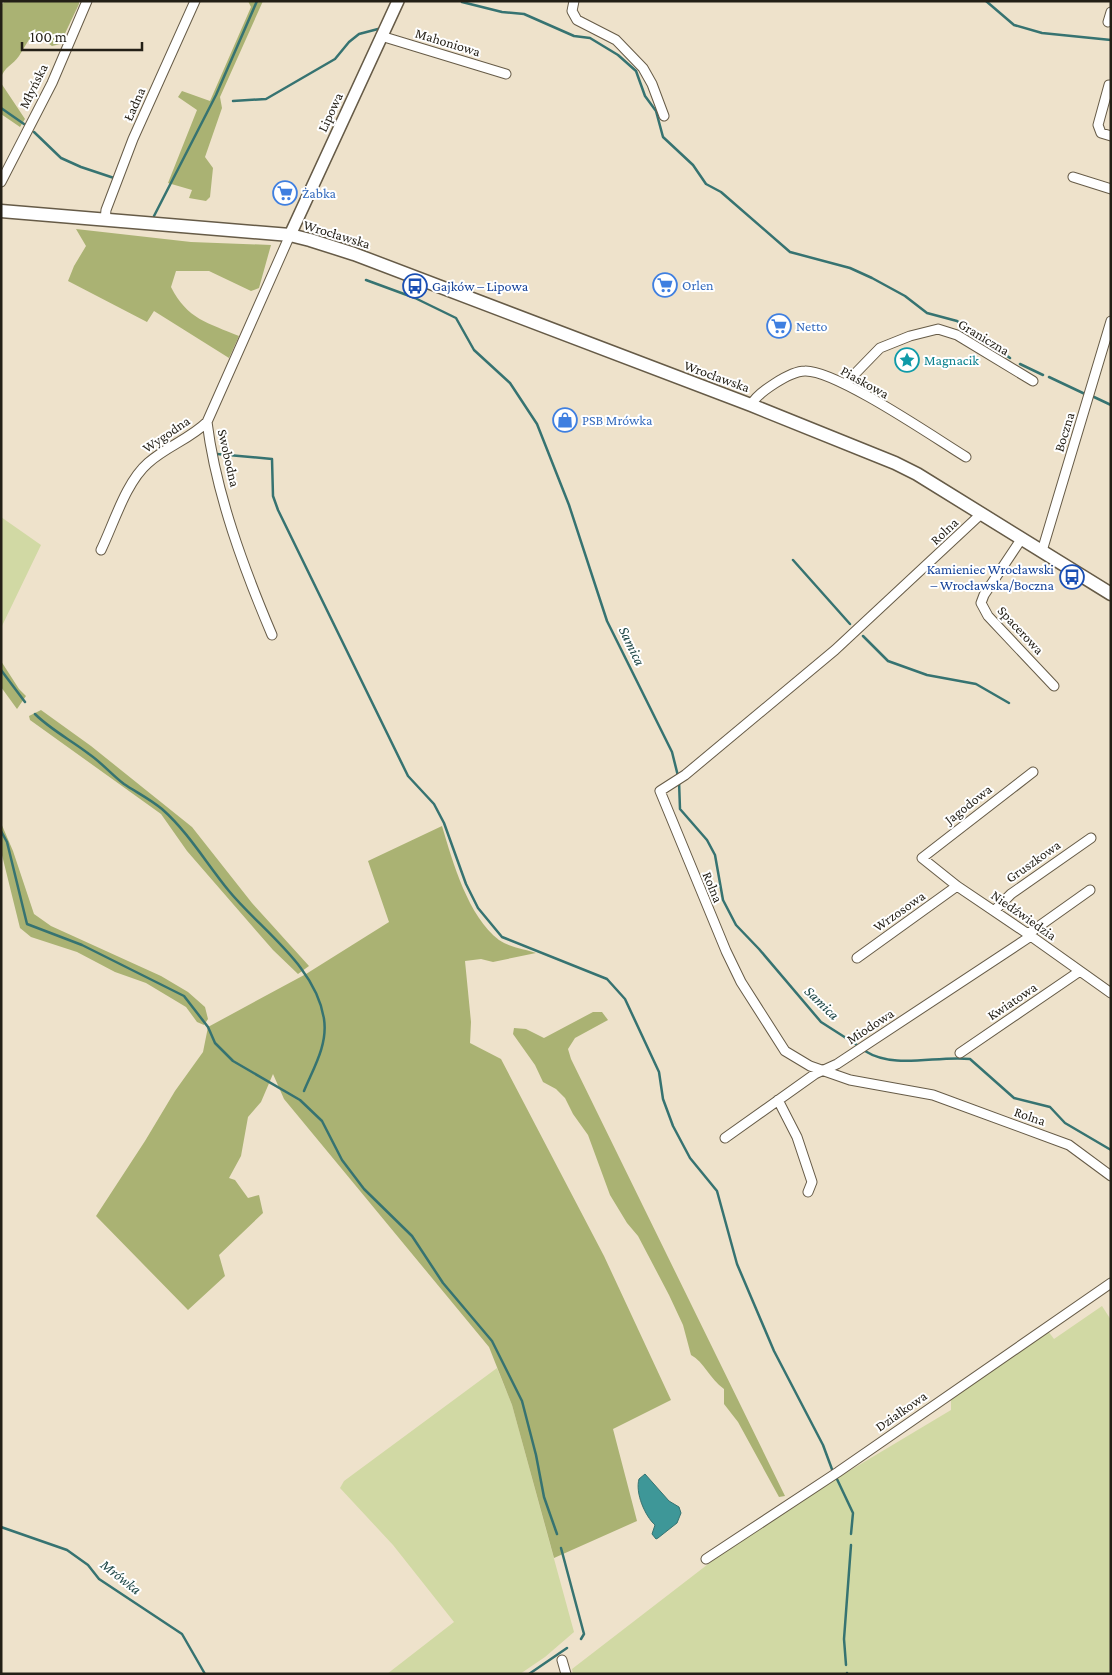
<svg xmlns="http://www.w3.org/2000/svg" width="1112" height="1675" font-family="'Crimson Pro',serif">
<rect width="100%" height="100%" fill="#eee2cb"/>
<!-- green -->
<path fill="#d1d9a4" d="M 1,517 L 41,545 L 1,628 Z
M 1102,1306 L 1111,1320 L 1111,1674 L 573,1674 L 572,1669 L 716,1558 L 839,1477 L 951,1410 L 951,1397 L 1048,1331 L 1054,1339 Z
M 497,1368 L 512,1405 L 574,1632 L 545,1657 L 520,1674 L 387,1674 L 454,1622 L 393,1545 L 340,1488 L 344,1481 Z"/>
<!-- forest -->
<path fill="#aab273" d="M 5,1 L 79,1 L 79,4 L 60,44 L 52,46 L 35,34 C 26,42 25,47 19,56 C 13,65 4,67 1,78 L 1,5 Z
M 248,1 L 263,1 L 220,97 L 222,108 L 205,157 L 213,168 L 210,197 L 206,201 L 189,198 L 192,190 L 168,183 L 197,110 L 178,97 L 182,91 L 210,101 L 251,7 Z
M 1,83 L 25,119 L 20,127 L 1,114 Z
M 76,229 L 191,242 L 271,245 L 259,288 L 251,291 L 209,271 L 176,271 L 171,287 C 187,319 208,323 239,336 L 229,358 L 154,311 L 147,322 L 68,281 L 74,266 L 86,246 Z
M 1,661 L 19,689 L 26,696 L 17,709 L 1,687 Z
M 41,710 L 91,746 L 192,827 L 252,903 L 309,966 L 298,974 L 273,950 L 187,851 L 161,814 L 30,720 L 29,716 Z
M 1,823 L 13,851 L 34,914 L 51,926 L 161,976 L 188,992 L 205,1007 L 208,1019 L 204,1025 L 197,1022 L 186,1007 L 146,983 L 115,972 L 77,952 L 31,937 L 20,928 L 1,851 Z
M 442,826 C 453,863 468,916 499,940 C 509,947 525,949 536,953 L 493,962 L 481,959 L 465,961 L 471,1022 L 470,1043 L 501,1059 L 604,1256 L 671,1400 L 613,1429 L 637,1521 L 554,1558 L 512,1405 L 489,1347 L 284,1099 L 273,1074 L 261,1102 L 248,1117 L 241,1156 L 229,1178 L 235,1180 L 248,1198 L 259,1195 L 263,1213 L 219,1255 L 225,1276 L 188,1310 L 96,1216 L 145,1141 L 175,1091 L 203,1052 L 208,1027 L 306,974 L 389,922 L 368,861 Z
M 593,1012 L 602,1012 L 608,1020 L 575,1038 L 568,1049 L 571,1059 L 785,1496 L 779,1497 L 738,1422 L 724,1404 L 724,1389 C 710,1379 704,1362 691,1355 L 683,1325 L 669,1295 L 638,1236 L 627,1223 L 610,1195 L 588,1135 L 573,1114 L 565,1098 L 556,1089 L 543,1082 L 535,1065 L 513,1034 L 514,1028 L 526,1029 L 544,1038 Z"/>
<!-- water -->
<path fill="#3e9798" stroke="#367371" d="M 645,1474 L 669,1501 L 679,1507 L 681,1513 L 677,1523 L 658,1538 L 656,1539 L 652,1534 L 655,1525 C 645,1516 635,1493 639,1479 Z"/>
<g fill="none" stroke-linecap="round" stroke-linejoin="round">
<!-- stream -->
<path stroke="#367371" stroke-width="2.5" d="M 986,1 L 1014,25 L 1042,33 L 1111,40
M 462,2 L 502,12 L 524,14 L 574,36 L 590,38 L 618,55 L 636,71 L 645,96 L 656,111 L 663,137 L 693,165 L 706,184 L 721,192 L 790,252 L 850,268 L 872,278 L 905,296 L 927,313 L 957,321 L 1010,358
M 233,101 L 266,99 L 335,59 L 349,42 L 359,34 L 378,29
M 1,108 L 24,124
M 34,132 L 61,158 L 81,167 L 114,178
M 154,216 L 216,95 L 257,1
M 366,280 L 415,298 L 456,318 L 474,350 L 510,383 L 537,424 L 569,505 L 607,621 L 672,752 L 678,776
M 1020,364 L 1043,375
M 1049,377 L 1085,394
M 1094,397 L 1111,405
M 217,454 L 272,459 L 273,496 L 278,510 L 408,776 L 434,804 L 444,823 L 466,884 L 478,908 L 502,937 L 607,979 L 625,999 L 659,1072 L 663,1099 L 673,1126 L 690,1158 L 717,1191 L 737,1264 L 774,1351 L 823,1445 L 833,1472
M 793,560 L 850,624
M 863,636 L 888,661 L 927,675 L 976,684 L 1009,703
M 1,670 L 25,702
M 35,714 C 51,730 71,740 89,754 C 102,763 112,775 124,784 C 136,792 150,799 162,809 C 189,833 206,863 229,891 C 261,930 316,966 324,1019 C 328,1045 313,1069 304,1091
M 679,781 L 680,809 L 707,840 L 715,855 L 723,900 L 736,925 L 759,949 L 821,1022 L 857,1045
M 1,831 L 7,842 L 27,924 L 82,945 L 184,996 L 208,1027 L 215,1043 L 233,1061 L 300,1100 L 322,1121 L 342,1160 L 364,1189 L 412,1236 L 443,1283 L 492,1341 L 522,1401 L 536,1455 L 544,1497 L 557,1534
M 865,1051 C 895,1070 937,1055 970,1059 L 1014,1098 L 1050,1107 L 1065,1123 L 1111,1150
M 836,1477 L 853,1513 L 851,1534
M 1,1527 L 67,1550 L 88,1565 L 99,1579 L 182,1634 L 205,1674
M 561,1548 L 584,1634 L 581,1639
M 846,1665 L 844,1639 L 851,1545
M 847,1673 L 847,1674
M 529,1674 L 567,1648"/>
<!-- minor casing -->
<g stroke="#665b47" stroke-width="11">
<path id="minor" d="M 574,1 L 572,11 L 577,20 L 616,40 L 643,68 L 652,84 L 664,116
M 1108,22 L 1111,12
M 381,36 L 506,74
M 1111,85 L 1109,85 L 1098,125 L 1101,133 L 1111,136
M 1073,177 L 1111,189
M 1,182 L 52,83 L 87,1
M 105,220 L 106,210 L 133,139 L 195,1
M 845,384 L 880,348 L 910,336 L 938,329 L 957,335 L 1033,381
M 751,405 C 757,393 790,371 805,371 C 836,370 935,438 966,457
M 981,514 L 835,650 L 685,775 L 660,791 L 726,951 L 741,982 L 785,1051 L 810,1066 L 850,1080 L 933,1095 L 1069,1145 L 1111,1176
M 1022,538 L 984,595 L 981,603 L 988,616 L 1054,686
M 101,550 C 114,523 126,482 148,463 C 167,446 190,439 207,422
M 1042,551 L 1111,321
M 272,635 C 244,569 216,494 207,422 L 290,235
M 1033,772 L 922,858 L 957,886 L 1028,934 L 1111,993
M 995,910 L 1011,894 L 1091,838
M 1028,934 L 1090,890
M 857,958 L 957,886
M 960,1053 L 1080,971
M 778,1100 L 797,1137 L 812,1182 L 808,1192
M 725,1138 L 815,1074 L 837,1064 L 1031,936
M 706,1559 L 838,1472 L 1111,1283
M 562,1660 L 566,1674"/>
</g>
<!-- tertiary casing -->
<g stroke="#665b47" stroke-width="14">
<path id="tertiary" d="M 290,235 L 398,1"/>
</g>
<!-- secondary casing -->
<g stroke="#665b47" stroke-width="15">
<path id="secondary" d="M 1,211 L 290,235 L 310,240 L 354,254 L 751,405 L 895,463 L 917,474 L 1111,594"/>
</g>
<!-- minor -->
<use href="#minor" stroke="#fff" stroke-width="9"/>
<!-- tertiary -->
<use href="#tertiary" stroke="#fff" stroke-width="11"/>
<!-- secondary -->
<use href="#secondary" stroke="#fff" stroke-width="12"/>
</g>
<!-- icons -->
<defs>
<g id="supermarket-ring" transform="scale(1.25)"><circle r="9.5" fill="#fff" stroke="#3f7fe0" stroke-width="1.5"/><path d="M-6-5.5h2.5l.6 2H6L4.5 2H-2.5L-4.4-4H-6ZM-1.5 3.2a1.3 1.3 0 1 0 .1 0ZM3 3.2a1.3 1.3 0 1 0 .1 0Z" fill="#3f7fe0"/></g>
<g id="bus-ring" transform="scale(1.25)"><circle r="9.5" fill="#fff" stroke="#1a4fb4" stroke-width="1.5"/><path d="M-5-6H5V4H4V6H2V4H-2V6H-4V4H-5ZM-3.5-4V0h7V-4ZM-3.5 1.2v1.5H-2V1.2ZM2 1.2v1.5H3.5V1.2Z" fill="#1a4fb4"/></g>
<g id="sight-ring" transform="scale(1.25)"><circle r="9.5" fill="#fff" stroke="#0f9aa8" stroke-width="1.5"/><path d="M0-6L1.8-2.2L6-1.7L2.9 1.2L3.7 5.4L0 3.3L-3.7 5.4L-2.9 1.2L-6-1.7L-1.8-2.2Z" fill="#0f9aa8"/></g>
<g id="shop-ring" transform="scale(1.25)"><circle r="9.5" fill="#fff" stroke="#3f7fe0" stroke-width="1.5"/><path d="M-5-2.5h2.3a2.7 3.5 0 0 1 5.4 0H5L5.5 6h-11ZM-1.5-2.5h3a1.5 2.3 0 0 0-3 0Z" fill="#3f7fe0"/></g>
</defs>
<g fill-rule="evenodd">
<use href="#supermarket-ring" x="285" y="193"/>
<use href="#supermarket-ring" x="665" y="285"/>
<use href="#bus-ring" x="415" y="286"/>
<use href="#supermarket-ring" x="779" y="326"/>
<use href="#sight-ring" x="907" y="360"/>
<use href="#shop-ring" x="565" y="420"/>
<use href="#bus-ring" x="1072" y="577"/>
</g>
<g text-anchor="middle" stroke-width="4" stroke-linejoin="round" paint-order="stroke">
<!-- street labels -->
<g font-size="14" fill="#231f16" stroke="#fff">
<text transform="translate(448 42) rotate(17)" y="5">Mahoniowa</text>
<text transform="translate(33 86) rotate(-64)" y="5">Młyńska</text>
<text transform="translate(134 104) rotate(-66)" y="5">Ładna</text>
<text transform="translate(330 112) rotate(-65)" y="5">Lipowa</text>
<text transform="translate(337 234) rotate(17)" y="5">Wrocławska</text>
<text transform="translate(984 337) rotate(31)" y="5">Graniczna</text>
<text transform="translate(717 376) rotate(20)" y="5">Wrocławska</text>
<text transform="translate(865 382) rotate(29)" y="5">Piaskowa</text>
<text transform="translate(1064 432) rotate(-73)" y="5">Boczna</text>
<text transform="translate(166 434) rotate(-34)" y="5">Wygodna</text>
<text transform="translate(229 458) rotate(77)" y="5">Swobodna</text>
<text transform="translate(944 531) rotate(-43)" y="5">Rolna</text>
<text transform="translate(1021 630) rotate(47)" y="5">Spacerowa</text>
<text transform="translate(968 804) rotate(-38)" y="5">Jagodowa</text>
<text transform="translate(1033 861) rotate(-35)" y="5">Gruszkowa</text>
<text transform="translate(713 887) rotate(68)" y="5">Rolna</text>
<text transform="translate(899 911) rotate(-35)" y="5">Wrzosowa</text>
<text transform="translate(1024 915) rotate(35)" y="5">Niedźwiedzia</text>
<text transform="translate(1012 1001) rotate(-34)" y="5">Kwiatowa</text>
<text transform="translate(870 1026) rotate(-33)" y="5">Miodowa</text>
<text transform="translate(1030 1116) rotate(19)" y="5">Rolna</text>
<text transform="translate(901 1411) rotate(-35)" y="5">Działkowa</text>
</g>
<!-- shop labels -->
<g font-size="14" fill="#366cbe" stroke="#fff" text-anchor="start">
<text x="302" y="198">Żabka</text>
<text x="682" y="290">Orlen</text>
<text x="796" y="331">Netto</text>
<text x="582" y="425">PSB Mrówka</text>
</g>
<!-- transit labels -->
<g font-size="14" fill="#164399" stroke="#fff" text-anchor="start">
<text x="432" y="291">Gajków – Lipowa</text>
<text x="1054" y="574" text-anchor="end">Kamieniec Wrocławski<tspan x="1054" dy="16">– Wrocławska/Boczna</tspan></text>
</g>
<!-- culture labels -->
<g font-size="14" fill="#0d838f" stroke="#fff" text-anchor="start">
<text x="924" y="365">Magnacik</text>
</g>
<!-- water labels -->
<g font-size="15" font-style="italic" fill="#204949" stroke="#fff">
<text transform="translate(632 646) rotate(64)" y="5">Samica</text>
<text transform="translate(822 1003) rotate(44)" y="5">Samica</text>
<text transform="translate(121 1577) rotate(38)" y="5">Mrówka</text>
</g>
</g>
<!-- border -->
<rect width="1112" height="1675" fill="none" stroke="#231f16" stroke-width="5"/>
<!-- scale -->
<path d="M22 42v8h120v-8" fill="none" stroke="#231f16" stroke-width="2.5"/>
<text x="30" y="42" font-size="15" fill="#231f16" stroke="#ffffff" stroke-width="4" paint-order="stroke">100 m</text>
</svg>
